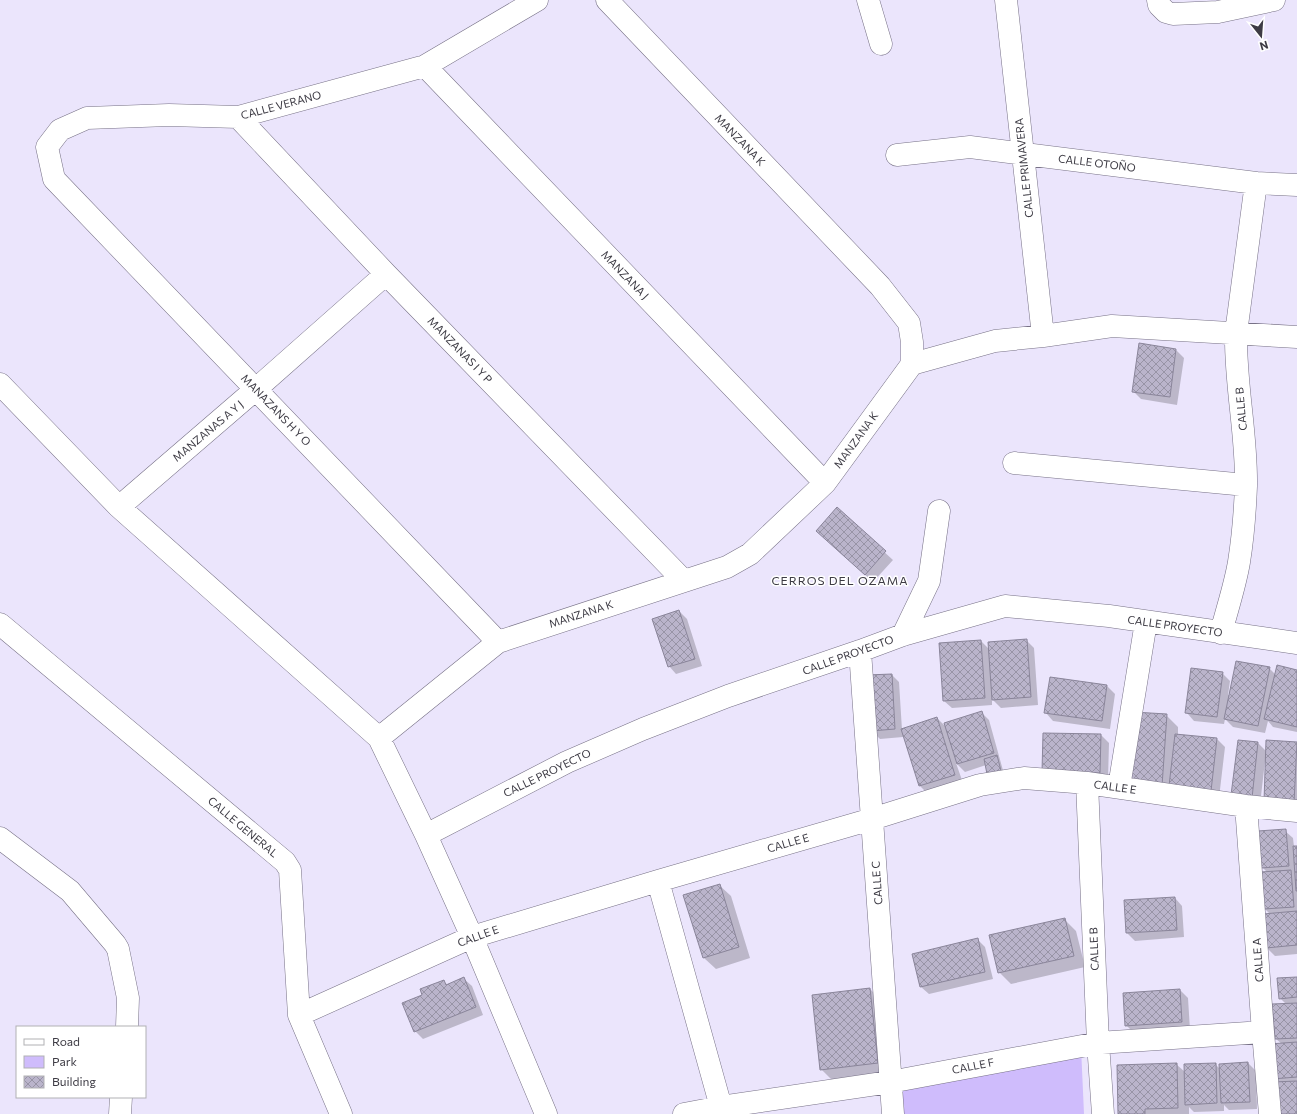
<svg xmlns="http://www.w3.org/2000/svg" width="1297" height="1114" font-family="Commissioner,sans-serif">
<defs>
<pattern id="building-cross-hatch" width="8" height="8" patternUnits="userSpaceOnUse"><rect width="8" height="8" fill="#bab4cb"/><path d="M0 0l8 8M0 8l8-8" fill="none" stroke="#9894a6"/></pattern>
</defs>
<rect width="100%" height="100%" fill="#ebe5fc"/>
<!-- park -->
<path fill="#cfbcfc" d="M 1081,1047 L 1084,1114 L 889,1114 L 887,1088 Z"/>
<!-- shadow -->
<path fill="#0003" d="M 1140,344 L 1176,350 L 1184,358 L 1177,405 L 1141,399 L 1133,391 Z
M 837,509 L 893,560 L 873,582 L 817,531 Z
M 679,611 L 687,619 L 702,666 L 676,674 L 669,666 Z
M 1026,640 L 1034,648 L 1038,705 L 1001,708 L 992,699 L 992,705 L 952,708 L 944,701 L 981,641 L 990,650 Z
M 1269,668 L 1276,675 L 1297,671 L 1297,732 L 1273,727 L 1268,721 L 1265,733 L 1233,727 L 1225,719 L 1224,724 L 1194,721 L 1187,713 L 1222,673 L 1230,681 L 1228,695 L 1230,695 Z
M 892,675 L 899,682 L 902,730 L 937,718 L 947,728 L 982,713 L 989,720 L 1004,774 L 986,765 L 965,772 L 956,763 L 963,783 L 928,794 L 920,786 L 903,733 L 903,737 L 880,739 L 872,731 Z
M 1107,686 L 1115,694 L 1110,729 L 1053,721 L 1046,713 Z
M 1166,715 L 1178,727 L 1178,735 L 1217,739 L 1225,747 L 1219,798 L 1141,796 Z
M 1101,735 L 1109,743 L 1108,780 L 1051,779 Z
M 1258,743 L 1267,752 L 1297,743 L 1297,811 L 1266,761 L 1265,761 L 1260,805 L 1240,802 Z
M 1285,831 L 1293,838 L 1294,847 L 1297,847 L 1297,954 L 1275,956 L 1267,948 L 1270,914 L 1265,909 L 1268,873 L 1262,867 Z
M 719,885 L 731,896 L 750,958 L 716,969 L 704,958 Z
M 1175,898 L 1182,906 L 1184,937 L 1135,941 L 1127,933 Z
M 1064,919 L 1076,931 L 1085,967 L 1011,984 L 999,972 Z
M 977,939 L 985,947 L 993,979 L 929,994 L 921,987 Z
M 1297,978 L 1297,1114 L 1274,1083 L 1282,1044 L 1276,1039 L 1286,1004 L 1280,998 Z
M 464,979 L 472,986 L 483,1015 L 423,1039 L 415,1031 L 423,995 L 443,981 L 448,985 Z
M 870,989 L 882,1001 L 889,1075 L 833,1081 L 821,1069 Z
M 1180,990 L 1188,998 L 1190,1030 L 1134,1033 L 1126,1025 Z
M 1248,1063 L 1256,1071 L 1257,1109 L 1229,1110 L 1224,1105 L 1224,1111 L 1194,1112 L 1189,1107 L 1189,1114 L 1119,1114 L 1176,1064 L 1185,1072 L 1215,1064 L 1220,1069 L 1220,1065 Z"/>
<!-- building -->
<path fill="url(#building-cross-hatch)" stroke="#8a859a" d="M 1139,343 L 1176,349 L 1170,397 L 1132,392 Z
M 837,507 L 886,551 L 865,575 L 816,531 Z
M 679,610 L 695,659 L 668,667 L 652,619 Z
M 1027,639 L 1031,697 L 992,700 L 988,642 Z
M 981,640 L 985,698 L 943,701 L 939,643 Z
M 1236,661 L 1270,667 L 1258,726 L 1224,719 Z
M 1277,665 L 1297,670 L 1297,727 L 1264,719 Z
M 1191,668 L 1223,672 L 1217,717 L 1185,713 Z
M 892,674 L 895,729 L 871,731 L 867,675 Z
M 1050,677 L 1107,685 L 1102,721 L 1044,713 Z
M 982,711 L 994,753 L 957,764 L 944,723 Z
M 1133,712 L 1167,714 L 1162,786 L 1128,784 Z
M 937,717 L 955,775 L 919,786 L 901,729 Z
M 1043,733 L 1101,734 L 1100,773 L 1042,772 Z
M 1175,734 L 1217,738 L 1211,791 L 1169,786 Z
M 1238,740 L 1258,742 L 1252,798 L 1231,795 Z
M 1266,740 L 1297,742 L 1294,803 L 1264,802 Z
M 997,755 L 1001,771 L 987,774 L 984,759 Z
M 1286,829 L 1289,866 L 1261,868 L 1258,831 Z
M 1293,846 L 1297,846 L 1297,891 L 1296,891 Z
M 1291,870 L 1294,907 L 1264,909 L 1261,872 Z
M 720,884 L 739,947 L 703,958 L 683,895 Z
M 1175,897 L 1177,930 L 1126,933 L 1124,900 Z
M 1297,911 L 1297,945 L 1266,948 L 1263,914 Z
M 1065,918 L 1074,956 L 998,973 L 989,935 Z
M 978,938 L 985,972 L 920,987 L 912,954 Z
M 464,977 L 476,1007 L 414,1032 L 402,1003 L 422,995 L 420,989 L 444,980 L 446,985 Z
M 1297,977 L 1297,997 L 1279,999 L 1277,978 Z
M 870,988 L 878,1063 L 820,1070 L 812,995 Z
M 1180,989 L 1182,1022 L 1125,1026 L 1123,993 Z
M 1297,1003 L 1297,1038 L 1275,1039 L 1272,1004 Z
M 1297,1042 L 1297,1077 L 1272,1079 L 1269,1044 Z
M 1248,1062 L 1250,1102 L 1221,1103 L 1219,1064 Z
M 1177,1063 L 1178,1108 L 1145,1109 L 1145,1114 L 1118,1114 L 1117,1065 Z
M 1216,1063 L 1217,1103 L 1185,1105 L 1184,1064 Z
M 1297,1081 L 1297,1114 L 1276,1114 L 1273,1082 Z"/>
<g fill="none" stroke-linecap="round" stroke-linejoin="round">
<!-- minor casing -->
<g stroke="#777186" stroke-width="23">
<path id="minor" d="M 868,0 L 881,44
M 1006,0 L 1043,336
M 1158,0 L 1159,5 L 1166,12 L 1173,14 L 1218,12 L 1274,0
M 425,66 L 825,483
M 238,117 L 386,274 L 683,580
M 897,155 L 970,147 L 1256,183 L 1297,185
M 912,364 L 995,341 L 1043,336 L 1112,326 L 1297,337
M 0,384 L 119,507 L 379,738 L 426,835 L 472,937 L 546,1114
M 1014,463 L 1246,485
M 119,507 L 256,389 L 386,274
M 0,624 L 285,862 L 290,870 L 299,1015 L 341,1114
M 1221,633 C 1227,609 1235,586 1239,562 C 1243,537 1245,511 1246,486 C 1247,435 1235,384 1236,333 L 1256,183
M 903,635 L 929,581 L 939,511
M 498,642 L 54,179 L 47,147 L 60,130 L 87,118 L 169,115 L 238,117 L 425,66 L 537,0
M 860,651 L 893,1114
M 379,738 L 498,642 L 727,567 L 750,554 L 825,483 L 912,364 L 912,342 L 909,323 L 880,286 L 607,0
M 1087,783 L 1098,1043 L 1103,1114
M 1119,787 L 1146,622
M 1246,806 L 1263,1032 L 1270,1114
M 426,835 L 567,762 L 643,729 L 728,696 L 860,651 L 903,635 L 1005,606 L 1109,616 L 1297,643
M 0,838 L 70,891 L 115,944 L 118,949 L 128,998 L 127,1027
M 658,881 L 721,1107
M 299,1015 L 472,937 L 658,881 L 872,819 L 980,785 L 1024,778 L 1087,783 L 1246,806 L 1297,811
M 120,1114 L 121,1097
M 684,1114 L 721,1107 L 890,1082 L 1098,1043 L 1263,1032"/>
</g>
<!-- minor -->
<use href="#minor" stroke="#fff" stroke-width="22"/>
</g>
<g text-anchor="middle" stroke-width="3" stroke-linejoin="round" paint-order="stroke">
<!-- street labels -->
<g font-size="11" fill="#3d3b44" stroke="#fff">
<text transform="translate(281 105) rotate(-15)" y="4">CALLE VERANO</text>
<text transform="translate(740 140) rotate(46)" y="4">MANZANA K</text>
<text transform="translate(1097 163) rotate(7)" y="4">CALLE OTOÑO</text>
<text transform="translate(1024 168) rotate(-96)" y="4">CALLE PRIMAVERA</text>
<text transform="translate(625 275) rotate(46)" y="4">MANZANA J</text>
<text transform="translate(460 350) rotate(46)" y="4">MANZANAS I Y P</text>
<text transform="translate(1241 409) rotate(-95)" y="4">CALLE B</text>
<text transform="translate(276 410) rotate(46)" y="4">MANAZANS H Y O</text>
<text transform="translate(208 431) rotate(-40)" y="4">MANZANAS A Y J</text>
<text transform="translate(856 440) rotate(-54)" y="4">MANZANA K</text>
<text transform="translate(581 614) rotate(-18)" y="4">MANZANA K</text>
<text transform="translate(1175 626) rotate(8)" y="4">CALLE PROYECTO</text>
<text transform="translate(848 655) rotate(-20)" y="4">CALLE PROYECTO</text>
<text transform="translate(547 773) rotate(-26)" y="4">CALLE PROYECTO</text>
<text transform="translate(1115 787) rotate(8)" y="4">CALLE E</text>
<text transform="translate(243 827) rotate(40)" y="4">CALLE GENERAL</text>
<text transform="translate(788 843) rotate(-16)" y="4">CALLE E</text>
<text transform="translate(877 883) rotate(-94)" y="4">CALLE C</text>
<text transform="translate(478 936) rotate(-20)" y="4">CALLE E</text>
<text transform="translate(1094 949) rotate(-92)" y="4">CALLE B</text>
<text transform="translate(1258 960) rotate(-94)" y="4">CALLE A</text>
<text transform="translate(973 1066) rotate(-11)" y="4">CALLE F</text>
</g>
<!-- neighbourhood labels -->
<g font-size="12" letter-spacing="1" fill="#3d3b44" stroke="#fff">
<text x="840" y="585">CERROS DEL OZAMA</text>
</g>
</g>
<!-- legend -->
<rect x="16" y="1026" width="130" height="72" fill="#ffffff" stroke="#b1b1b4"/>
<rect x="24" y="1039" width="20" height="6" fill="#ffffff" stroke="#b1b1b4"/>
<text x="52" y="1046" font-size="12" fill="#3d3b44">Road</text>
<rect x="24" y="1056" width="20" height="12" fill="#cfbcfc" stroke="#b1b1b4"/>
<text x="52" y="1066" font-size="12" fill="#3d3b44">Park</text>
<rect x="24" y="1076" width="20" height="12" fill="url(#building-cross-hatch)" stroke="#b1b1b4"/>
<text x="52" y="1086" font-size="12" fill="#3d3b44">Building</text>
<!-- north arrow -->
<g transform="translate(1261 36) rotate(163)" stroke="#ffffff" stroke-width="3" paint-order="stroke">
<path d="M0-3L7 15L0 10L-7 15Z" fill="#3d3b44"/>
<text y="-6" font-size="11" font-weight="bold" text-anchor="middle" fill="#3d3b44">N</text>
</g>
</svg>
